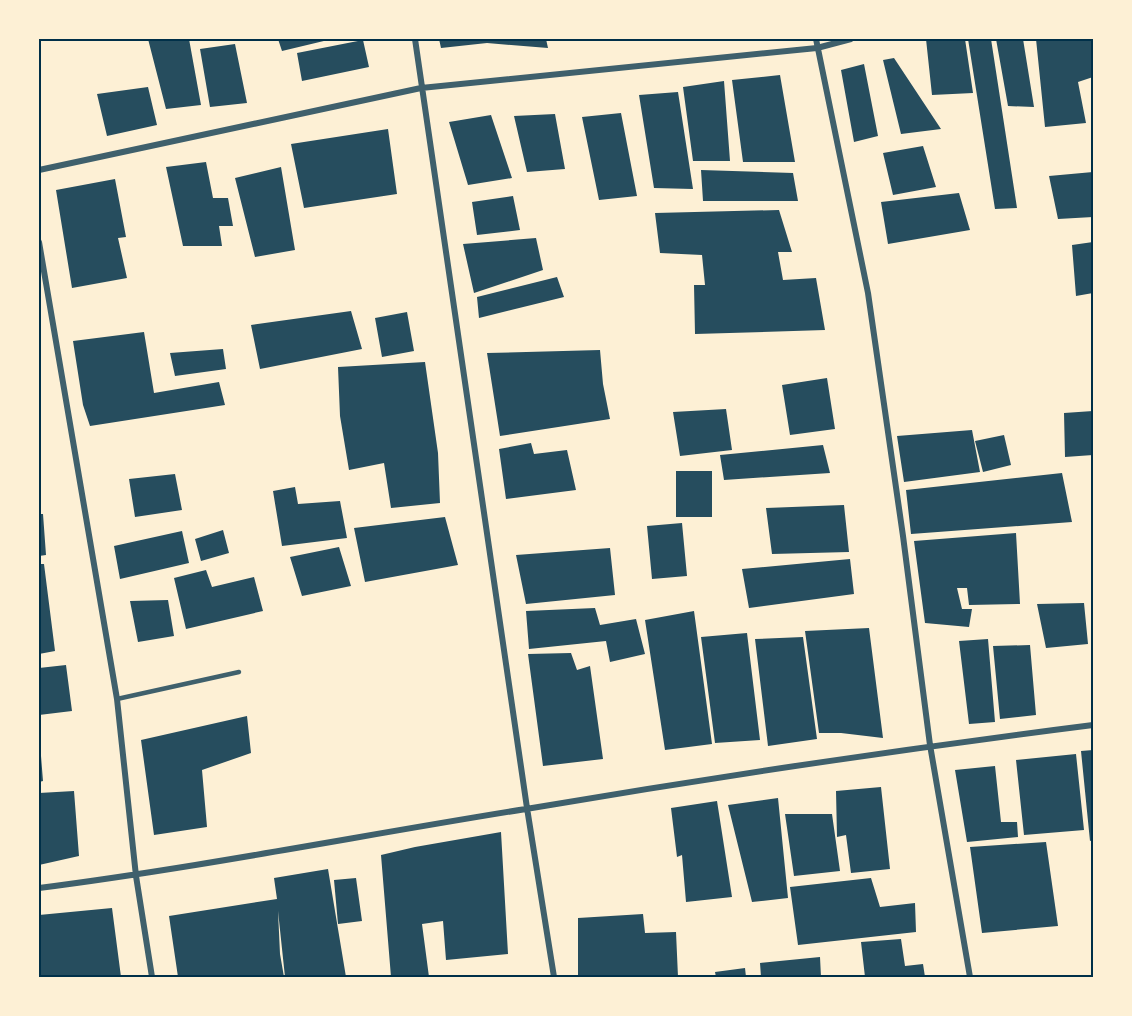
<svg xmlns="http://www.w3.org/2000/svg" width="1132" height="1016" font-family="'PT Sans',sans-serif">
<rect width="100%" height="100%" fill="#fdf0d5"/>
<!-- building -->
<path fill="#264d5e" d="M 148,39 L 189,39 L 201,105 L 166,109 Z
M 278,39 L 328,39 L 328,40 L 282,51 Z
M 439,39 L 546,39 L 548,48 L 487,43 L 441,48 Z
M 926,39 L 965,39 L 973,93 L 932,95 Z
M 968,39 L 991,39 L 1017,208 L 995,209 Z
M 996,39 L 1023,39 L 1034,107 L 1008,106 Z
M 1036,39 L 1093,39 L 1093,77 L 1078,82 L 1086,123 L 1045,127 Z
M 363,40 L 369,67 L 302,81 L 297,53 Z
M 235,44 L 247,103 L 210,107 L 200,49 Z
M 894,58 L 941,129 L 901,134 L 883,60 Z
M 864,64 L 878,136 L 854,142 L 841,70 Z
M 780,75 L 795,162 L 743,162 L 732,80 Z
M 724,81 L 730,161 L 693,161 L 683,87 Z
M 148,87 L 157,125 L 107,136 L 97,94 Z
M 678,92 L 693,189 L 654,188 L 639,95 Z
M 621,113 L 637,196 L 599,200 L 582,117 Z
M 555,114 L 565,169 L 527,172 L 514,116 Z
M 491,115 L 512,178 L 468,185 L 449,122 Z
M 388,129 L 397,194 L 304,208 L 291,144 Z
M 923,146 L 936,187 L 893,195 L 883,153 Z
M 206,162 L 213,198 L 228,198 L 233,226 L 219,226 L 222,246 L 183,246 L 166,167 Z
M 281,167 L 295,250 L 255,257 L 235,178 Z
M 701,170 L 793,173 L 798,201 L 703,201 Z
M 1093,172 L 1093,217 L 1058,219 L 1049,176 Z
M 115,179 L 126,237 L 118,238 L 127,278 L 72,288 L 56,190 Z
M 959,193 L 970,230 L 888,244 L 881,202 Z
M 513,196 L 520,230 L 477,235 L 472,202 Z
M 779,210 L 792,252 L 778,252 L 783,280 L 816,278 L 825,330 L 695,334 L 694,285 L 705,285 L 702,255 L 660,253 L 655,213 Z
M 536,238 L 543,270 L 474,293 L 463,244 Z
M 1093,242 L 1093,293 L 1076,296 L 1072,245 Z
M 557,277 L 564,297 L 479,318 L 477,297 Z
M 351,311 L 362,349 L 260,369 L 251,325 Z
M 407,312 L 414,351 L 382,357 L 375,318 Z
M 144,332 L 154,393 L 219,382 L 225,405 L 90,426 L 83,405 L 73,341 Z
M 223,349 L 226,369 L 175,376 L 170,353 Z
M 600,350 L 603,384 L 610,419 L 500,436 L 487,353 Z
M 425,362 L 438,453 L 440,503 L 391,508 L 384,463 L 349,470 L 340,416 L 338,367 Z
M 827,378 L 835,429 L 790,435 L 782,385 Z
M 726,409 L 732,450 L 680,456 L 673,412 Z
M 1093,411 L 1093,455 L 1065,457 L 1064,413 Z
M 972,430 L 980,472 L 904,482 L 897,436 Z
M 1004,435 L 1011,465 L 983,472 L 975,441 Z
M 531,443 L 534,454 L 567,450 L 576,490 L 506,499 L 499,449 Z
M 823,445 L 830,473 L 724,480 L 720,455 Z
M 676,471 L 712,471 L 712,517 L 676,517 Z
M 1062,473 L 1072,522 L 911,534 L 906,490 Z
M 175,474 L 182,510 L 135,517 L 129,479 Z
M 295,487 L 298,504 L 340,501 L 347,538 L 282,546 L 273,491 Z
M 844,505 L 849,552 L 772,554 L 766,508 Z
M 39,514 L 43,514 L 46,555 L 39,556 Z
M 445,517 L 458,565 L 365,582 L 354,528 Z
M 682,523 L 687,576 L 652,579 L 647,526 Z
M 223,530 L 229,553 L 201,561 L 195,539 Z
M 182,531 L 189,563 L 120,579 L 114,546 Z
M 1016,533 L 1020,604 L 969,605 L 967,588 L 957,588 L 962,609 L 972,609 L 969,627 L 925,623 L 914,541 Z
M 339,547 L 351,586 L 302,596 L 290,557 Z
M 610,548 L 615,595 L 526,604 L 516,555 Z
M 850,559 L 854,594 L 749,608 L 742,569 Z
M 39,564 L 44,564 L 55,651 L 39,654 Z
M 206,570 L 212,587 L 254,577 L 263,611 L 186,629 L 174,578 Z
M 168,600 L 174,636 L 138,642 L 130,601 Z
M 1084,603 L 1088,644 L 1046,648 L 1037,604 Z
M 595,608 L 600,625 L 636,619 L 645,654 L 610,662 L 606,641 L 529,649 L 526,611 Z
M 694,611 L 712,744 L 665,750 L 645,620 Z
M 869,628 L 883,738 L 841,733 L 819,733 L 805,631 Z
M 747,633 L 760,740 L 715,743 L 701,637 Z
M 803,637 L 817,739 L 768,746 L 755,639 Z
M 988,639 L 995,722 L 969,724 L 959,641 Z
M 1030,645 L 1036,715 L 1000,719 L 993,646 Z
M 571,653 L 577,670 L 590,666 L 603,759 L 543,766 L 528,654 Z
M 66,665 L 72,711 L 39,715 L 39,668 Z
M 247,716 L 251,753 L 202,770 L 207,827 L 154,835 L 141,740 Z
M 1093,750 L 1093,840 L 1090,841 L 1081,751 Z
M 1076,754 L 1084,830 L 1024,835 L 1016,760 Z
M 41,756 L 43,781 L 39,782 L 39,757 Z
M 995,766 L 1001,822 L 1017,822 L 1018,837 L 967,842 L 955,770 Z
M 881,787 L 890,869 L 851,873 L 846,835 L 837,837 L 836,791 Z
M 74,791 L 79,856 L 39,865 L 39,793 Z
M 778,798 L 788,898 L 752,902 L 728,805 Z
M 717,801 L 732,897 L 686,902 L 682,855 L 677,857 L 671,808 Z
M 785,814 L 832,814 L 840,871 L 794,876 Z
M 501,832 L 508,954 L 446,960 L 443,921 L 422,924 L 429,977 L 391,977 L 381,855 L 415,847 Z
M 1046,842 L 1058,926 L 982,933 L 970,847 Z
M 328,869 L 346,977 L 285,977 L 278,911 L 280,954 L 284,977 L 178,977 L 169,916 L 277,899 L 274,878 Z
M 356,878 L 362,921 L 338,924 L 334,880 Z
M 871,878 L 880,907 L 915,903 L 916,932 L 798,945 L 790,887 Z
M 112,908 L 121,977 L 39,977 L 39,915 Z
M 643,914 L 645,933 L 676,932 L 678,977 L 578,977 L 578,918 Z
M 901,939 L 905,966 L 923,964 L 925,977 L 865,977 L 861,942 Z
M 820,957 L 821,977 L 761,977 L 760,963 Z
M 745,968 L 746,977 L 716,977 L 715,972 Z"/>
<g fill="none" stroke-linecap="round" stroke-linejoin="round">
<!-- service -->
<path stroke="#3f606c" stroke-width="4.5" d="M 117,699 L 239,672"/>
<!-- minor -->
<path stroke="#3f606c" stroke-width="6" d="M 415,39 L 527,808 L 554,977
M 816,39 L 868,293 L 903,536 L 930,745 L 970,977
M 39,170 L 421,88 L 817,48 L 851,39
M 39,242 L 117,699 L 136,876 L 152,977
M 39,888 C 202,867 363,835 526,809 C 714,777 903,749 1093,725"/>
</g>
<!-- border -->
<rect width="1132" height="1016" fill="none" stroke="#fdf0d5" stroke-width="81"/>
<rect x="40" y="40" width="1052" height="936" fill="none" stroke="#003049" stroke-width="2"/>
</svg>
